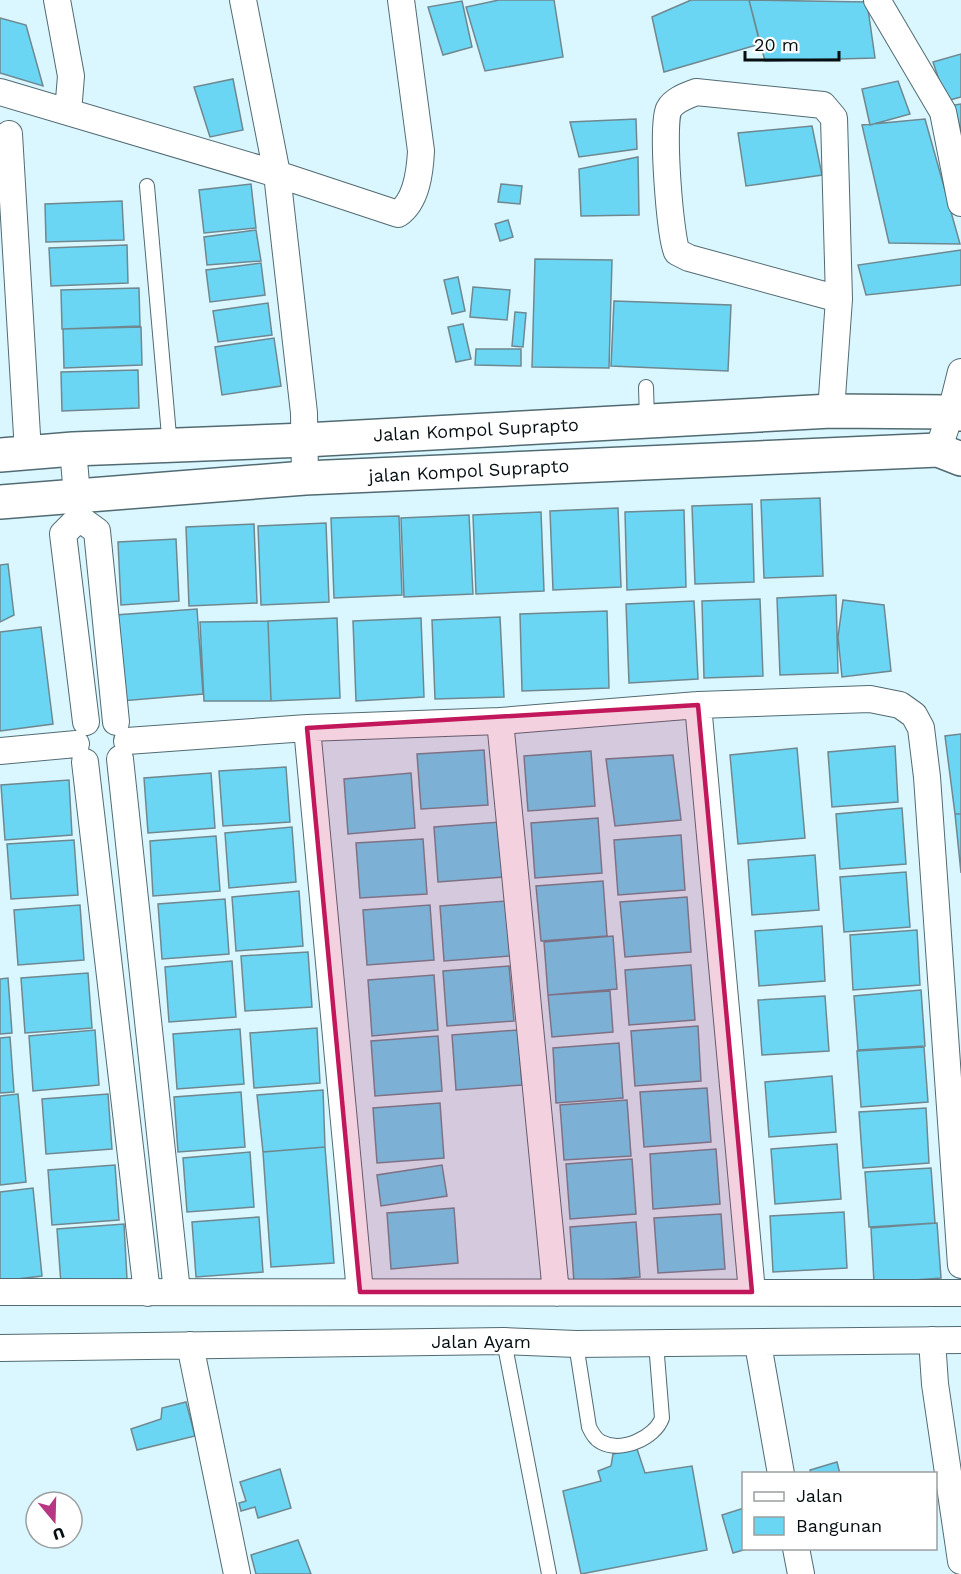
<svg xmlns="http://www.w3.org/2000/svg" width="961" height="1574" font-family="'Work Sans',sans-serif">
<rect width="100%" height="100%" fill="#daf6ff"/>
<!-- building -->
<path fill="#6bd6f3" stroke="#6f8890" stroke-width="1.5" d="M 499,0 L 554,0 L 563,57 L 485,71 L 466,7 Z
M 691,0 L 749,0 L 760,44 L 664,72 L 652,17 Z
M 749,0 L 867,2 L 875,58 L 765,61 Z
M 462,1 L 472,47 L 443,55 L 428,7 Z
M 0,18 L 26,25 L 43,86 L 0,73 Z
M 961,54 L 961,97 L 946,101 L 933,62 Z
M 233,79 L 243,130 L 210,137 L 194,87 Z
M 898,81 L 910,114 L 870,125 L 862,89 Z
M 961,104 L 961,132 L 954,105 Z
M 636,119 L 637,149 L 579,157 L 570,122 Z
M 925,119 L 960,244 L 889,243 L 862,125 Z
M 812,126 L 822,175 L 746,186 L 738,133 Z
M 638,157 L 639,215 L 581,216 L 579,169 Z
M 251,184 L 256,228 L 204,233 L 199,190 Z
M 501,184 L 522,186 L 520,204 L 498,202 Z
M 122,201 L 124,240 L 46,242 L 45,204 Z
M 508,220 L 513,237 L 500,241 L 495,224 Z
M 256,230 L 261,261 L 207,265 L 204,237 Z
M 127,245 L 128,283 L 51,286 L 49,248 Z
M 961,250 L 961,285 L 866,295 L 858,265 Z
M 535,259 L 612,260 L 609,368 L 532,367 Z
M 261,263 L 265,295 L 210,302 L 206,270 Z
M 458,277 L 465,311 L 452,314 L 444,280 Z
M 473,287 L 510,290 L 507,320 L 470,317 Z
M 139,288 L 140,326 L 62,329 L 61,290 Z
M 614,301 L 731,305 L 728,371 L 611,366 Z
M 268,303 L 272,335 L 218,342 L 213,311 Z
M 515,312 L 526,313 L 523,347 L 512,346 Z
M 463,324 L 471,359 L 456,362 L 448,327 Z
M 141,327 L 142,365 L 64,368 L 63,329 Z
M 274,338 L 281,386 L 222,395 L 215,347 Z
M 476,349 L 521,349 L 521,366 L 475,365 Z
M 138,370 L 139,408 L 62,411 L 61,372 Z
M 820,498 L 823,576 L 764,578 L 761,500 Z
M 752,504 L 754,582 L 695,584 L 692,506 Z
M 618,508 L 621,587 L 553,590 L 550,511 Z
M 684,510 L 686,587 L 627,590 L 625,512 Z
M 541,512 L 544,591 L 476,594 L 473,515 Z
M 469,515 L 473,594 L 404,597 L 401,518 Z
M 399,516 L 402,595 L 334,598 L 331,518 Z
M 326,523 L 329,602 L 261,605 L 258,526 Z
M 254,524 L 257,603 L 189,606 L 186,527 Z
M 176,539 L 179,601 L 121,605 L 118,542 Z
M 8,564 L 14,615 L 0,622 L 0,565 Z
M 836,595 L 838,673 L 780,675 L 777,598 Z
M 760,599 L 763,676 L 704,678 L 702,601 Z
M 843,600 L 884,605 L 891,671 L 842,677 L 838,637 Z
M 694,601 L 698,679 L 629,683 L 626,604 Z
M 197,609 L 203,694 L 121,701 L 115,615 Z
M 607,611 L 609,688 L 522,691 L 520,614 Z
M 500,617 L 504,697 L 435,699 L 432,620 Z
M 337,618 L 340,698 L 271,701 L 268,621 Z
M 421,618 L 424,697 L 356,701 L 353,621 Z
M 268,621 L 271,701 L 204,701 L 200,622 Z
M 41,627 L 53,724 L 0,731 L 0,632 Z
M 961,734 L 961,814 L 955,814 L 945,736 Z
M 895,746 L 898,802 L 832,807 L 828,752 Z
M 797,748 L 805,838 L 738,844 L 730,755 Z
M 484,750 L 488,805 L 421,809 L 417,754 Z
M 591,751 L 595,806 L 528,811 L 524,756 Z
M 673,755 L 681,820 L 615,826 L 606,759 Z
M 286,767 L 290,822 L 223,826 L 219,771 Z
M 211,773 L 215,828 L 148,833 L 144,778 Z
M 411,773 L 415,828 L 348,834 L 344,779 Z
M 69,780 L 72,835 L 5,840 L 1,785 Z
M 902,808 L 906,864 L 840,869 L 836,814 Z
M 955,814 L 961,814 L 961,873 Z
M 598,818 L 602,873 L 535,878 L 531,823 Z
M 500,822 L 504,877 L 438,882 L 434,827 Z
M 292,827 L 296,882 L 229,888 L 225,833 Z
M 681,835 L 685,890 L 618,895 L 614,840 Z
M 216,836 L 220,891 L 153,896 L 150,841 Z
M 423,839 L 427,894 L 360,898 L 356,843 Z
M 74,840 L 78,895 L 11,899 L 7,844 Z
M 815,855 L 819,910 L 752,915 L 748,860 Z
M 906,872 L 910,927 L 844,932 L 840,877 Z
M 603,881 L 607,936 L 541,941 L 536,886 Z
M 299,891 L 303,946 L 236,951 L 232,897 Z
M 687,897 L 691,952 L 625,957 L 620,902 Z
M 225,899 L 229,954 L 162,959 L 158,904 Z
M 506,901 L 510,956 L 444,961 L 440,906 Z
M 80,905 L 84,960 L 18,965 L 14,910 Z
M 430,905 L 434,960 L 367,965 L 363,910 Z
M 822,926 L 825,981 L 759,986 L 755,931 Z
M 917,930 L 920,985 L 853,990 L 850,935 Z
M 613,936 L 617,989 L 548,995 L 544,942 Z
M 308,952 L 312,1007 L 245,1011 L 241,956 Z
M 232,961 L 236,1017 L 169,1022 L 165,967 Z
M 691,965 L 695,1020 L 629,1025 L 625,970 Z
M 509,966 L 514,1021 L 447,1026 L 443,971 Z
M 88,973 L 92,1028 L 25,1033 L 21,978 Z
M 434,975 L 438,1030 L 372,1036 L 368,980 Z
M 8,978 L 12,1033 L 0,1034 L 0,979 Z
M 921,990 L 925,1046 L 858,1050 L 854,996 Z
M 610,991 L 613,1032 L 552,1037 L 548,995 Z
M 825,996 L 829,1051 L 762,1055 L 758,1000 Z
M 698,1026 L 701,1081 L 635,1086 L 631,1031 Z
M 317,1028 L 320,1083 L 254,1088 L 250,1033 Z
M 240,1029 L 244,1084 L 177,1089 L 173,1034 Z
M 95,1030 L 99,1085 L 33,1091 L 29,1036 Z
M 518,1030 L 522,1085 L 456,1090 L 452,1035 Z
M 438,1036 L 442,1091 L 375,1096 L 371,1041 Z
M 10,1037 L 14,1092 L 0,1093 L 0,1038 Z
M 619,1043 L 623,1098 L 556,1103 L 553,1048 Z
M 924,1047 L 928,1102 L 861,1107 L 857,1051 Z
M 832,1076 L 836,1132 L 769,1137 L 765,1082 Z
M 707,1088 L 711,1142 L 644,1147 L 640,1092 Z
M 323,1090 L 325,1147 L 263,1152 L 257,1095 Z
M 241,1092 L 245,1147 L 178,1152 L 174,1097 Z
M 18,1094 L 26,1182 L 0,1185 L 0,1096 Z
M 108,1094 L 112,1149 L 46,1154 L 42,1099 Z
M 627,1100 L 631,1156 L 564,1160 L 560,1105 Z
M 440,1103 L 444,1158 L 377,1163 L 373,1108 Z
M 926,1108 L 929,1163 L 863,1168 L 859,1112 Z
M 837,1144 L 841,1199 L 775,1204 L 771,1149 Z
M 325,1147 L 334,1263 L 271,1267 L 263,1152 Z
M 716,1149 L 720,1204 L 653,1209 L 650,1154 Z
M 250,1152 L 254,1207 L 187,1212 L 183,1158 Z
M 632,1159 L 636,1214 L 570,1219 L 566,1164 Z
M 115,1165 L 119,1220 L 52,1225 L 48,1170 Z
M 442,1165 L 447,1196 L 381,1206 L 377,1175 Z
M 931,1168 L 935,1223 L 869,1227 L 865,1172 Z
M 33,1188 L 42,1276 L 0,1281 L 0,1192 Z
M 454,1208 L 458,1263 L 391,1269 L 387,1213 Z
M 844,1212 L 847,1268 L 773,1272 L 770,1216 Z
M 721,1214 L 725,1269 L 658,1273 L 654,1218 Z
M 259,1217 L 263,1272 L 196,1277 L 192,1222 Z
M 636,1222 L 640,1277 L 574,1282 L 570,1227 Z
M 937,1223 L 941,1278 L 874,1283 L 871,1228 Z
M 124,1224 L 127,1279 L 61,1284 L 57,1229 Z
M 186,1402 L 195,1436 L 137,1450 L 131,1429 L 161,1419 L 162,1408 Z
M 637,1449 L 645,1473 L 692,1466 L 707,1550 L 581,1574 L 563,1491 L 601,1481 L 598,1471 L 611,1466 L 613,1454 Z
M 837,1462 L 840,1474 L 811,1474 L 810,1470 Z
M 280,1469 L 291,1508 L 258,1518 L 255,1507 L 241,1511 L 239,1503 L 246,1501 L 240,1482 Z
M 744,1508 L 744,1548 L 750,1548 L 733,1553 L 722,1515 Z
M 298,1540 L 311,1574 L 256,1574 L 251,1555 Z"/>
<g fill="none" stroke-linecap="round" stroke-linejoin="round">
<!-- service casing -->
<g stroke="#526b72" stroke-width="16">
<path id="service" d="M 147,186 L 170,447
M 646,387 L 647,420
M 504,1341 L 549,1574
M 576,1344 L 589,1427 C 592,1433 595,1439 601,1442 C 621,1453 655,1438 662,1418 L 656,1343"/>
</g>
<!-- minor casing -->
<g stroke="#526b72" stroke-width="28">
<path id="minor" d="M 57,0 L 71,76 L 68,112
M 243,0 L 277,174 L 304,413 L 305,478
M 877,0 L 943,112 L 961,203
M 0,92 L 277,174 L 398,214 C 417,201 420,171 421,151 L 401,0
M 9,134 L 28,452
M 831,411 L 839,299 L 834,118 L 823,105 L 696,92 C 686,96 674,100 669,109 C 661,123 670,237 677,252 L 689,258 L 839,299
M 73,449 L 79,518 L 97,531 L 116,722
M 938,450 L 951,412 L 961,372
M 79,518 L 63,534 L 86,722
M 698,705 L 752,1292
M 500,721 L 556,1293
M 307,728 L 360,1292
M 127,741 L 307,728 L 500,721 L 698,705 L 870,699 L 900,705 L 914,715 L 921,728 L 927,777 L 961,1265
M 0,751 L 76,744
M 120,759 L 177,1292
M 85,762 L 147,1293
M 0,1292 L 961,1293
M 932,1340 L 935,1384 L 961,1561
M 758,1344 L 781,1474
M 190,1345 L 237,1574
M 0,1348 L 504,1341 L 576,1344 L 961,1340
M 796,1548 L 801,1574"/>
</g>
<!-- tertiary casing -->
<g stroke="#526b72" stroke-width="36">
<path id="tertiary" d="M 0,455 L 73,449 L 305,440 L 831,411 L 951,412 L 961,414
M 0,502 L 305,478 L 938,450 L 961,459"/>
</g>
<!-- service -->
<use href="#service" stroke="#fff" stroke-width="14"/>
<!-- minor -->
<use href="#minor" stroke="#fff" stroke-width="26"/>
<!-- tertiary -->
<use href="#tertiary" stroke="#fff" stroke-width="33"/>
</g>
<!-- marked area -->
<path fill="#c2185b" fill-opacity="0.2" stroke="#c2185b" stroke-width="4.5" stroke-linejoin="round" d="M 698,705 L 752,1292 L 360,1292 L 307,728 Z"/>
<g text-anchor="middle" stroke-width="4.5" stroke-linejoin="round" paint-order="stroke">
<!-- street labels -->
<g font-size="18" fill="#050e11" stroke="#fff">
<text transform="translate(476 430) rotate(-3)" y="6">Jalan Kompol Suprapto</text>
<text transform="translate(469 471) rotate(-3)" y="6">jalan Kompol Suprapto</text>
<text x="481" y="1348">Jalan Ayam</text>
</g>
</g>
<!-- legend -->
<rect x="742" y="1472" width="195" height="78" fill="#ffffff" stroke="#9b9fa0" stroke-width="1.5"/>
<rect x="754" y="1492" width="30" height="9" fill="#ffffff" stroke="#9b9fa0" stroke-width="1.5"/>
<text x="796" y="1502" font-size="18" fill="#050e11">Jalan</text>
<rect x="754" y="1517" width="30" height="18" fill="#6bd6f3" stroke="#9b9fa0" stroke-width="1.5"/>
<text x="796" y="1532" font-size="18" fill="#050e11">Bangunan</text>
<!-- north arrow -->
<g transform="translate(54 1520) rotate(161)"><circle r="28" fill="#ffffff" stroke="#9b9fa0" stroke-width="1.5"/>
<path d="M0-4.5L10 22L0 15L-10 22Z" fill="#b73783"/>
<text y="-9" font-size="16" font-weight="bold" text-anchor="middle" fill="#050e11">U</text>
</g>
<!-- scale -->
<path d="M745 51v9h94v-9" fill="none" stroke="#050e11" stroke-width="3"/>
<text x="754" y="51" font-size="18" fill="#050e11" stroke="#ffffff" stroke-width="4.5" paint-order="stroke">20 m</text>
</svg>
